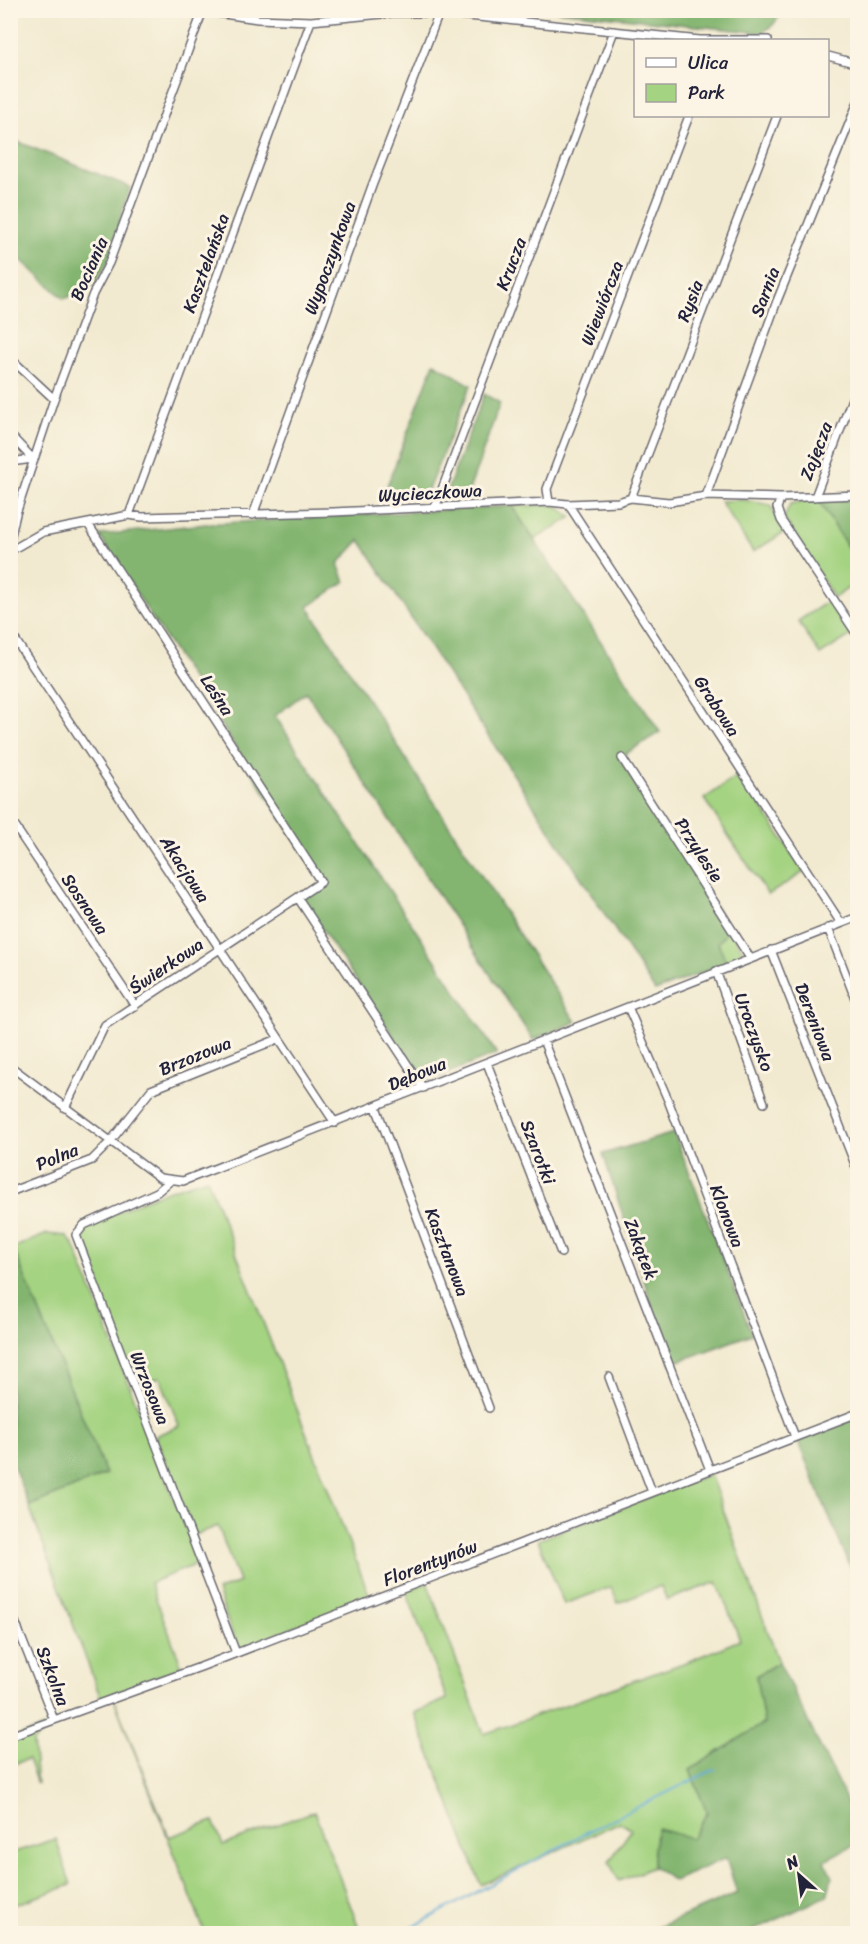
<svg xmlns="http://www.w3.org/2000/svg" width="868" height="1944" font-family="Sriracha,sans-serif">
<rect width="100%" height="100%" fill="#fcf5e5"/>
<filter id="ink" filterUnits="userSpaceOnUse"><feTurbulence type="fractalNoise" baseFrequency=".0167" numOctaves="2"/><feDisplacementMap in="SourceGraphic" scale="12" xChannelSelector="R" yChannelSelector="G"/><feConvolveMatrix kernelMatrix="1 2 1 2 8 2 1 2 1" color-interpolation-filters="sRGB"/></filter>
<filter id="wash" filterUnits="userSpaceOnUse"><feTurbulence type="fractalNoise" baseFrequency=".008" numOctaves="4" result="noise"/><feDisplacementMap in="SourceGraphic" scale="24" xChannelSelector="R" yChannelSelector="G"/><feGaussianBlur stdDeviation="1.35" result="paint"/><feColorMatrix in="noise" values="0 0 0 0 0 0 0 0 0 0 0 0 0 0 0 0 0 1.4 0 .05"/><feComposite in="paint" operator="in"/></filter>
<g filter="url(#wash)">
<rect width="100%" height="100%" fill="#f2ead0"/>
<!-- green -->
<path fill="#a4d381" stroke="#637a5e" stroke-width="1.5" d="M 817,498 L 857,562 L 857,582 L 834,598 L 784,518 L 790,504 Z
M 744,500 L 770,505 L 785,532 L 753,552 L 720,501 Z
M 555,505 L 572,517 L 534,540 L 512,506 Z
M 830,600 L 853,634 L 820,655 L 798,621 Z
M 740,774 L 804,872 L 768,895 L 704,799 Z
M 729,929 L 745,954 L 727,963 L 718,943 Z
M 207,1178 L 370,1597 L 242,1648 L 237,1647 L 217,1591 L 239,1582 L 218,1526 L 195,1535 L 155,1436 L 179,1426 L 160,1377 L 133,1386 L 80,1239 L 86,1226 L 158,1194 Z
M 47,1234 L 66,1236 L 74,1245 L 199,1563 L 150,1583 L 182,1667 L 101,1699 L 29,1506 L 106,1474 L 13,1248 Z
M 710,1474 L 779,1662 L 756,1676 L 764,1723 L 690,1770 L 707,1813 L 692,1839 L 653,1848 L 653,1867 L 619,1881 L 609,1862 L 631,1830 L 620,1822 L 481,1885 L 414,1713 L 447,1699 L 406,1591 L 427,1582 L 484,1734 L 689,1661 L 740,1640 L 717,1582 L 667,1600 L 661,1586 L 618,1603 L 611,1587 L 564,1604 L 538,1540 Z
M 115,1702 L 169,1837 L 213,1821 L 223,1845 L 314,1811 L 361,1933 L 205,1933 Z
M 56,1723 L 33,1742 L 37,1784 L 28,1759 L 11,1765 L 11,1739 Z
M 56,1839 L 71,1885 L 11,1906 L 11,1853 Z"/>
<!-- forest -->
<path fill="#83b56f" stroke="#526c55" stroke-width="1.5" d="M 557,11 L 557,10 L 783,11 L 773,25 L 762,33 Z
M 11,139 L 130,187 L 107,264 L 90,289 L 64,299 L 11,251 Z
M 434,363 L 471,385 L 425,497 L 382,499 Z
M 484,394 L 500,403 L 468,493 L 445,496 Z
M 817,498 L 857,499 L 857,562 Z
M 512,506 L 660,732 L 619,758 L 729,929 L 718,943 L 727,963 L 655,991 L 360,540 L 338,564 L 345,582 L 308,607 L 576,1022 L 533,1040 L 306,692 L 275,716 L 497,1054 L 428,1081 L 423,1080 L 301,898 L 323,883 L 99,535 L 206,524 Z
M 674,1133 L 752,1334 L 671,1364 L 603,1154 Z
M 13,1248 L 106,1474 L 29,1506 L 11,1459 L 10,1249 Z
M 857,1415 L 857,1583 L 797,1440 Z
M 779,1662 L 857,1822 L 857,1843 L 825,1860 L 832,1878 L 827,1896 L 748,1933 L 645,1933 L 737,1893 L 726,1858 L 674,1881 L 653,1867 L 653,1848 L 657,1829 L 692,1838 L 707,1813 L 690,1770 L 764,1723 L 756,1676 Z"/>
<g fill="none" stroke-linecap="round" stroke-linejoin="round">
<!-- stream -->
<path stroke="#5da8d5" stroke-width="2" d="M 400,1934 L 591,1830 L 715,1769"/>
</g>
</g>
<g filter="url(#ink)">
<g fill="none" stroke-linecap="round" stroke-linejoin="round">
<!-- minor casing -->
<g stroke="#6b686f" stroke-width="10">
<path id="minor" d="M 196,10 L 258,19 L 311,21 L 392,13 L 439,13 L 700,40 L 768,40
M 828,56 L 858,64
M 10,358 L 54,399
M 10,435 L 33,459 L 10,462
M 706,496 L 777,301 L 858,102
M 815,497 L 858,383
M 631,498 L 777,116
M 781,498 L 777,508 L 781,520 L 858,636
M 549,502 L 547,489 L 689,116
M 568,504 L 841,923
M 435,508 L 614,31
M 129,515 L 311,21
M 253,515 L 372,186 L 439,13
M 10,539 L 16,514 L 54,399 L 93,294 L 109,263 L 202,13
M 10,551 L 43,532 L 129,515 L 142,517 L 333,512 L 549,502 L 568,504 L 618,502 L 631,498 L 669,502 L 706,496 L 781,498 L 858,495
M 10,632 L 335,1123
M 622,758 L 750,958
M 10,819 L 135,1006
M 298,898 L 423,1088
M 828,928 L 858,1006
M 771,950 L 858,1172
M 716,971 L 764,1103
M 628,1007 L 668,1100 L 795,1437
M 543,1040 L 710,1470
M 487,1063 L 561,1253
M 10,1066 L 160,1178 L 183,1181 L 858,917
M 376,1107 L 489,1408
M 65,1108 L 105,1025 L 321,882 L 88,524
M 170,1181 L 157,1192 L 84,1225 L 76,1235 L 236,1653
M 10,1192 L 92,1160 L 110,1142 L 151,1090 L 278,1039
M 609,1377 L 652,1492
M 10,1609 L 54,1720
M 10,1736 L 203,1666 L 858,1413"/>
</g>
<!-- minor -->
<use href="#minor" stroke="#fff" stroke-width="7"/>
</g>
</g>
<g text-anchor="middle" stroke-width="6" stroke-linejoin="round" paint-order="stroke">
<!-- street labels -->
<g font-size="18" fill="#22223b" stroke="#fcf5e5">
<text transform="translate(330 258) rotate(-70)" y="6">Wypoczynkowa</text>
<text transform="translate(206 263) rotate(-70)" y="6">Kasztelańska</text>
<text transform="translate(511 264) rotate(-69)" y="6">Krucza</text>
<text transform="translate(89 269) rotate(-66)" y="6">Bociania</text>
<text transform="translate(765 292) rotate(-69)" y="6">Sarnia</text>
<text transform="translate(690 301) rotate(-69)" y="6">Rysia</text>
<text transform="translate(602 303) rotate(-69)" y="6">Wiewiórcza</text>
<text transform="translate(816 451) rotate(-69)" y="6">Zajęcza</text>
<text transform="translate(430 493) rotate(-3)" y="6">Wycieczkowa</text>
<text transform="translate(217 695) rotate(57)" y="6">Leśna</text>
<text transform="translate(717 706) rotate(57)" y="6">Grabowa</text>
<text transform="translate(699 850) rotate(57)" y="6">Przylesie</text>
<text transform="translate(185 869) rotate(57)" y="6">Akacjowa</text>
<text transform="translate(85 904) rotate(56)" y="6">Sosnowa</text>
<text transform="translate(166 966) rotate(-34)" y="6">Świerkowa</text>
<text transform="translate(815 1022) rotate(69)" y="6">Dereniowa</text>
<text transform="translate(754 1032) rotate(70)" y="6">Uroczysko</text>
<text transform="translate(195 1056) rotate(-22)" y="6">Brzozowa</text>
<text transform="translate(417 1074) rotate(-22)" y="6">Dębowa</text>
<text transform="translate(538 1152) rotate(69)" y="6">Szarotki</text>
<text transform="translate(57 1157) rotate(-22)" y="6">Polna</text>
<text transform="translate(727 1216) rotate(69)" y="6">Klonowa</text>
<text transform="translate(641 1249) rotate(69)" y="6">Zakątek</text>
<text transform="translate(447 1252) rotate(69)" y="6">Kasztanowa</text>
<text transform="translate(150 1388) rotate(68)" y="6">Wrzosowa</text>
<text transform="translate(430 1563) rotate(-21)" y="6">Florentynów</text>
<text transform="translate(53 1676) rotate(69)" y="6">Szkolna</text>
</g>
</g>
<!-- margin -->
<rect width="868" height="1944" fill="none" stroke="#fcf5e5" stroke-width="36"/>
<!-- legend -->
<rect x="634" y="39" width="195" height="78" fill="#fcf5e5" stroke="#a5a1a1" stroke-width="1.5"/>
<rect x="646" y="58" width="30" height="9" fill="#ffffff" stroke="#a5a1a1" stroke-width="1.5"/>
<text x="688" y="69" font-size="18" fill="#22223b">Ulica</text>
<rect x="646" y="84" width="30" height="18" fill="#a4d381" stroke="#a5a1a1" stroke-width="1.5"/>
<text x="688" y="99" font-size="18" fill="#22223b">Park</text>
<!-- north arrow -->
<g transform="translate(799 1875) rotate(332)" stroke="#fcf5e5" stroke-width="4.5" paint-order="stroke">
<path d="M0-4.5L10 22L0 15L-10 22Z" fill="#22223b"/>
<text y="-9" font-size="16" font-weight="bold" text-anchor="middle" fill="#22223b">N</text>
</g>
</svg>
